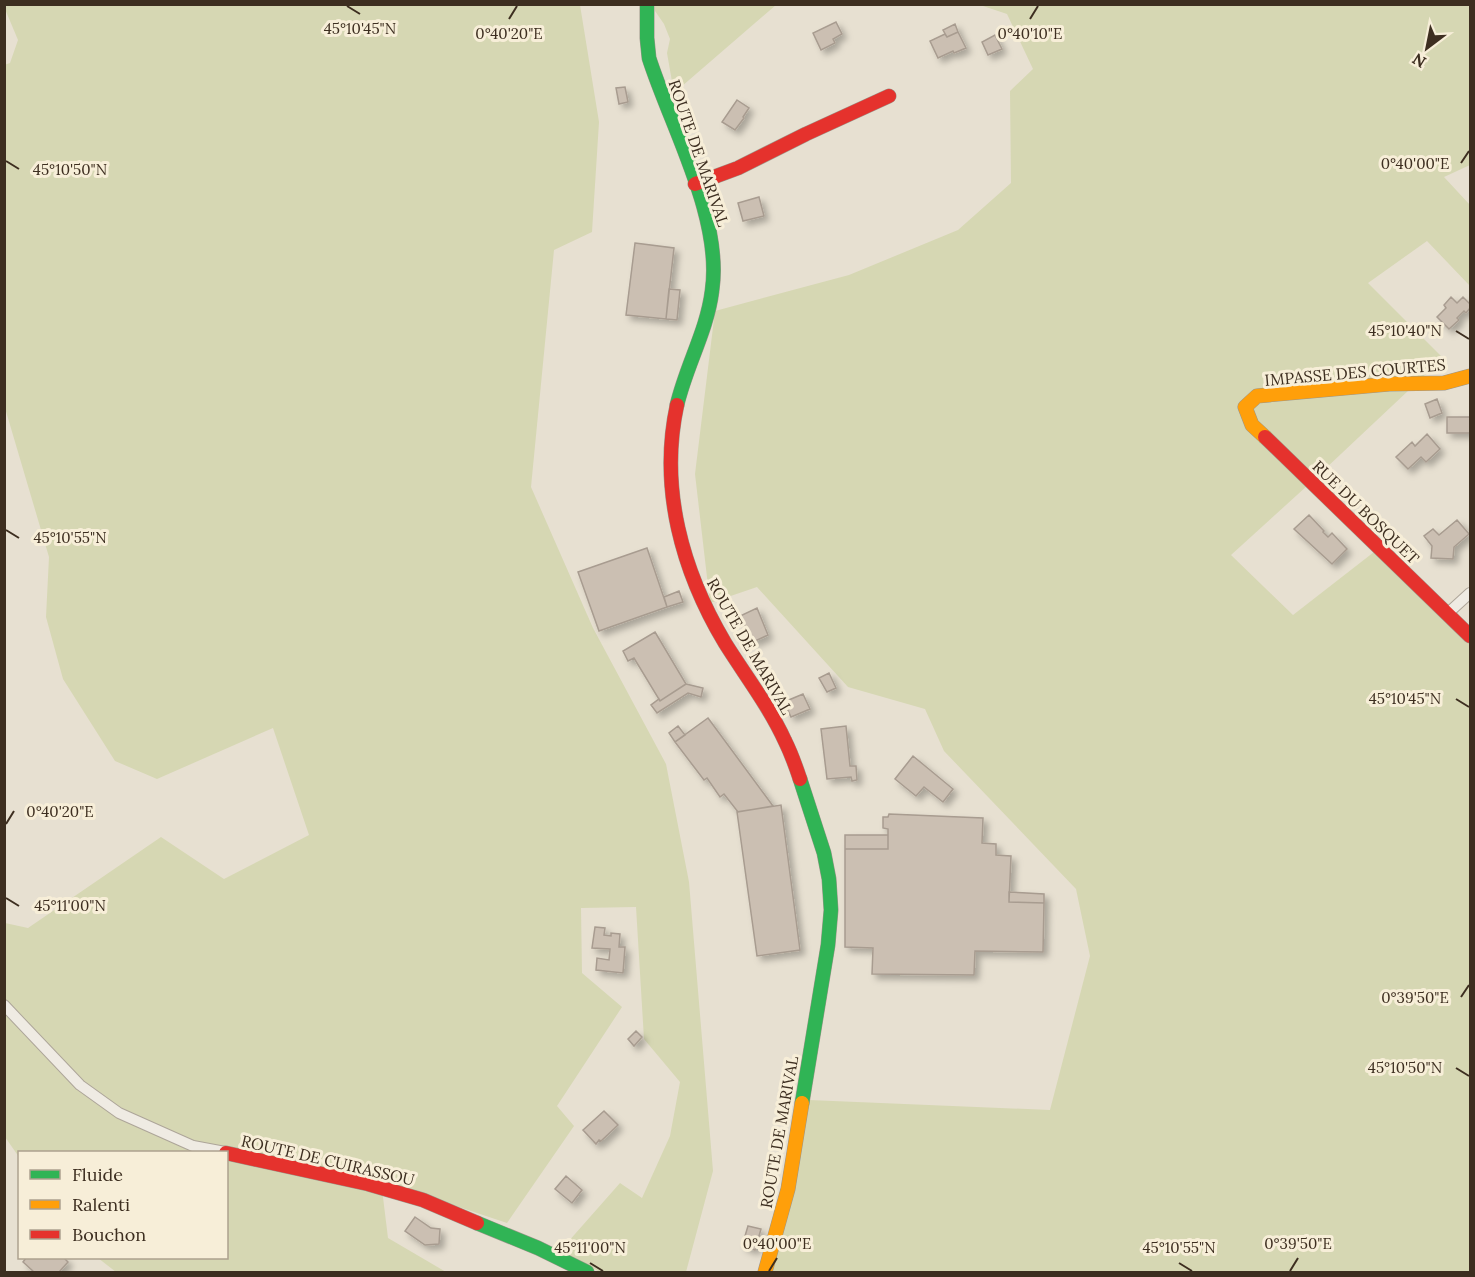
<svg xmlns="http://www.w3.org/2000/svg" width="1475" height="1277" font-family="Lora,serif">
<defs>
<filter id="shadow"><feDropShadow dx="4.5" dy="4.5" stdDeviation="3" flood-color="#0004"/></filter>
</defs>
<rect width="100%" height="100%" fill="#e7e0d1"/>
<!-- green -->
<path fill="#d6d7b3" d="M 7,4 L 580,5 L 599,122 L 592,232 L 554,250 L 531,487 L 593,628 L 666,764 L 689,882 L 713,1171 L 686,1272 L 600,1272 L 560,1251 L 620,1183 L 642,1198 L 670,1136 L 680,1082 L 644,1039 L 636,907 L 581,908 L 582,973 L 622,1007 L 557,1106 L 574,1126 L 507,1223 L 381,1181 L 388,1238 L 446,1272 L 116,1272 L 98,1258 L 226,1258 L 226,1152 L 20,1152 L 19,1157 L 5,1137 L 5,923 L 28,928 L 161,837 L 224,879 L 309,835 L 273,728 L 157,779 L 115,761 L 63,679 L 46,617 L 49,557 L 5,408 L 4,65 L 10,63 L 18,40 L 5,9 Z
M 655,5 L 655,4 L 776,5 L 674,93 L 667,53 L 670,39 L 664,24 L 655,11 Z
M 980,5 L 1470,5 L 1470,165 L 1444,177 L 1470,205 L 1470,286 L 1427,241 L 1368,283 L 1443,358 L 1308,485 L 1231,555 L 1293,615 L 1374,552 L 1470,644 L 1470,1272 L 771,1272 L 809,1100 L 1050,1110 L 1090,956 L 1076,889 L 944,751 L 925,709 L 848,687 L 757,587 L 710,603 L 695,474 L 715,311 L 849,275 L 958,230 L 1011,183 L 1010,91 L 1033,69 L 1007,14 Z"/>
<!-- building -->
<path fill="#cbbfb2" stroke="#a89c90" stroke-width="1.5" filter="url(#shadow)" d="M 836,22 L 842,34 L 833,39 L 835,43 L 821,50 L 813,33 Z
M 955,24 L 958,32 L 947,37 L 943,30 Z
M 958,32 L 966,48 L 954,53 L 953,51 L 938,58 L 930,41 L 945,34 L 947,37 Z
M 995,35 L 1002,49 L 988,55 L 982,42 Z
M 625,87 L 628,102 L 619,104 L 616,88 Z
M 737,100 L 749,108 L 743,117 L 744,118 L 735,130 L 722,122 Z
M 759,197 L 764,216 L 743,221 L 738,203 Z
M 635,243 L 674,248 L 666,319 L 626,315 Z
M 669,289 L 680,290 L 677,320 L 666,319 Z
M 1451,297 L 1457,303 L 1463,297 L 1470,304 L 1470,308 L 1466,313 L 1464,311 L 1457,318 L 1459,320 L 1449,329 L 1437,317 L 1446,308 L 1444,305 Z
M 1437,399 L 1442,413 L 1430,418 L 1425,404 Z
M 1447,417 L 1470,417 L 1470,433 L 1447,433 Z
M 1427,434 L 1440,449 L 1426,462 L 1421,457 L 1408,469 L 1396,457 L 1412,442 L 1415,446 Z
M 1309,515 L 1324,531 L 1323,532 L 1328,537 L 1332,533 L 1347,549 L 1332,564 L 1294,529 Z
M 1457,520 L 1469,534 L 1454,547 L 1453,559 L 1431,558 L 1432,546 L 1424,536 L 1433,529 L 1439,535 Z
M 647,548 L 667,607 L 599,631 L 578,572 Z
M 679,591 L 683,602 L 667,607 L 664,597 Z
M 757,608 L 768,635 L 753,642 L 740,616 Z
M 655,632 L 686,684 L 660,701 L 634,658 L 628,661 L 623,651 Z
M 829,673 L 836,688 L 827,692 L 819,678 Z
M 686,684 L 703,688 L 701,697 L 688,693 L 657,713 L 651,705 L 659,699 L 660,701 Z
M 803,694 L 810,709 L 791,717 L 784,702 Z
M 708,718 L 773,806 L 738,812 L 724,794 L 720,797 L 707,778 L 704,780 L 675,742 Z
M 678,726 L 685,735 L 675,742 L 669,733 Z
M 846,726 L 850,766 L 856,766 L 857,780 L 852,781 L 851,777 L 827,779 L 821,729 Z
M 913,756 L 953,789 L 943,802 L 924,787 L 916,796 L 895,779 Z
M 781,805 L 800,950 L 757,956 L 737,812 Z
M 889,814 L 983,818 L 982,843 L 996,844 L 996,855 L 1011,856 L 1009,902 L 1044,903 L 1043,952 L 975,951 L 974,975 L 872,974 L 873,948 L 845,947 L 845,849 L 888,849 L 888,829 L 883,828 L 883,817 L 888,817 Z
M 845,835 L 888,835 L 888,849 L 845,849 Z
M 1009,892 L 1044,894 L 1044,903 L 1009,902 Z
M 595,927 L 605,928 L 604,935 L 611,936 L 611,933 L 620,934 L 619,947 L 625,947 L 623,973 L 596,970 L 597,958 L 609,960 L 610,949 L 592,948 Z
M 636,1031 L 642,1037 L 634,1046 L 628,1039 Z
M 604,1111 L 618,1125 L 601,1141 L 599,1140 L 596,1144 L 583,1130 Z
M 566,1176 L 582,1190 L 572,1203 L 555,1189 Z
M 415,1217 L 431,1228 L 440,1229 L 439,1244 L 425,1245 L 405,1231 Z
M 748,1226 L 761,1229 L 755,1250 L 742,1246 Z
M 26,1258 L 64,1258 L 68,1262 L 59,1272 L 34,1272 L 23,1262 Z"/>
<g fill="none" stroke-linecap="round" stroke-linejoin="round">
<!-- street casing -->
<g stroke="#ada599" stroke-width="12">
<path id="street" d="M 1447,614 L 1470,593
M 4,1005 L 80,1085 L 119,1113 L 193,1146 L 225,1152"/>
</g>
<!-- fast casing -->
<g stroke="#9c958a" stroke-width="15">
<path id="fast" d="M 647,4 L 647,38 L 649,58 C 671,127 723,218 712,291 C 707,331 686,366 677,405
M 800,779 L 824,853 L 829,879 L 831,910 L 828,945 L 802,1103
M 477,1223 L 538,1248 L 587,1272"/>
</g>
<!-- slow casing -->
<g stroke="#9c958a" stroke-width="15">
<path id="slow" d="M 1265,437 L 1252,425 L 1245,407 L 1257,396 L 1389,384 L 1444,383 L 1470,376
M 765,1272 L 788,1189 L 802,1103"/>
</g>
<!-- jam casing -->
<g stroke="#9c958a" stroke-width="15">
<path id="jam" d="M 695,184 L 738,168 L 806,134 L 889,96
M 677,405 C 659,488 682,571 725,643 C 745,675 769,706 785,741 C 791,753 796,767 800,779
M 1265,437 L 1470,636
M 226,1153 L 368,1184 L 423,1200 L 477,1223"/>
</g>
<!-- street -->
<use href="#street" stroke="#efebe3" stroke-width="10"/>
<!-- fast -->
<use href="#fast" stroke="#30b455" stroke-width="14"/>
<!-- slow -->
<use href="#slow" stroke="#ff9f0a" stroke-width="14"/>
<!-- jam -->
<use href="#jam" stroke="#e5322d" stroke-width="14"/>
</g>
<!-- ticks -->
<path fill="none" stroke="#3d2e20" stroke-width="2" d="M 347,6 L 360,14M 509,19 L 517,6M 1030,19 L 1038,6M 6,161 L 19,169M 1461,163 L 1469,151M 1456,331 L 1469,339M 6,530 L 19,538M 1456,699 L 1469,707M 6,824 L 14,811M 6,898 L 19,906M 1461,997 L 1469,985M 1456,1068 L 1469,1076M 590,1263 L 603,1271M 1179,1263 L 1192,1271M 769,1271 L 777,1258M 1290,1271 L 1298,1258"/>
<g text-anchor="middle" stroke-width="6" stroke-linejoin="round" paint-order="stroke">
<!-- street labels -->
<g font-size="16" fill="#3d2e20" stroke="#f7eed8">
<text transform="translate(699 153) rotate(71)" y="6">ROUTE DE MARIVAL</text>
<text transform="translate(1355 372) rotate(-5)" y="6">IMPASSE DES COURTES</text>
<text transform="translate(1366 512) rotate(44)" y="6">RUE DU BOSQUET</text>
<text transform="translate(750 646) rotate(60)" y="6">ROUTE DE MARIVAL</text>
<text transform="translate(779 1132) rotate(-80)" y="6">ROUTE DE MARIVAL</text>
<text transform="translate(328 1160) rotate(13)" y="6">ROUTE DE CUIRASSOU</text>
</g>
</g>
<g font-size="15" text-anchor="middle" fill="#3d2e20" stroke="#f7eed8" stroke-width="6" stroke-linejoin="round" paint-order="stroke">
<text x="360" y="34">45°10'45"N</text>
<text x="509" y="39">0°40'20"E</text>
<text x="1030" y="39">0°40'10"E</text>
<text x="1415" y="169">0°40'00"E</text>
<text x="70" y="175">45°10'50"N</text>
<text x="1405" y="336">45°10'40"N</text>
<text x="70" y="543">45°10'55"N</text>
<text x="1405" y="704">45°10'45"N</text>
<text x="60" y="817">0°40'20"E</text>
<text x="70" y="911">45°11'00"N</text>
<text x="1415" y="1003">0°39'50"E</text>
<text x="1405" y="1073">45°10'50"N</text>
<text x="777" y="1249">0°40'00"E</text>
<text x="1298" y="1249">0°39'50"E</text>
<text x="590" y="1253">45°11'00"N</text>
<text x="1179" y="1253">45°10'55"N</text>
</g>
<!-- border -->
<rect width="1475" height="1277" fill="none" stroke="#3d2e20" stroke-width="12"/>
<!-- legend -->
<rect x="18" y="1151" width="210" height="108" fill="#f7eed8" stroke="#ada18e" stroke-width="1.5"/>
<rect x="30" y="1170" width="30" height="9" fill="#30b455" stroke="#ada18e" stroke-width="1.5"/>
<text x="72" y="1181" font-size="18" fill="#3d2e20">Fluide</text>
<rect x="30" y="1200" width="30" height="9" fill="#ff9f0a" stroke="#ada18e" stroke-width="1.5"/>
<text x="72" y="1211" font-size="18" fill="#3d2e20">Ralenti</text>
<rect x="30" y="1230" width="30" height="9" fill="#e5322d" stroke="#ada18e" stroke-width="1.5"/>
<text x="72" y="1241" font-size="18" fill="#3d2e20">Bouchon</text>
<!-- north arrow -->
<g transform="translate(1427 48) rotate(212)" stroke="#f7eed8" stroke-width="4.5" paint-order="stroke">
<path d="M0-4.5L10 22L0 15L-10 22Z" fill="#3d2e20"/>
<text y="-9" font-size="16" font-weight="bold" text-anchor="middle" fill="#3d2e20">N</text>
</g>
</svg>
